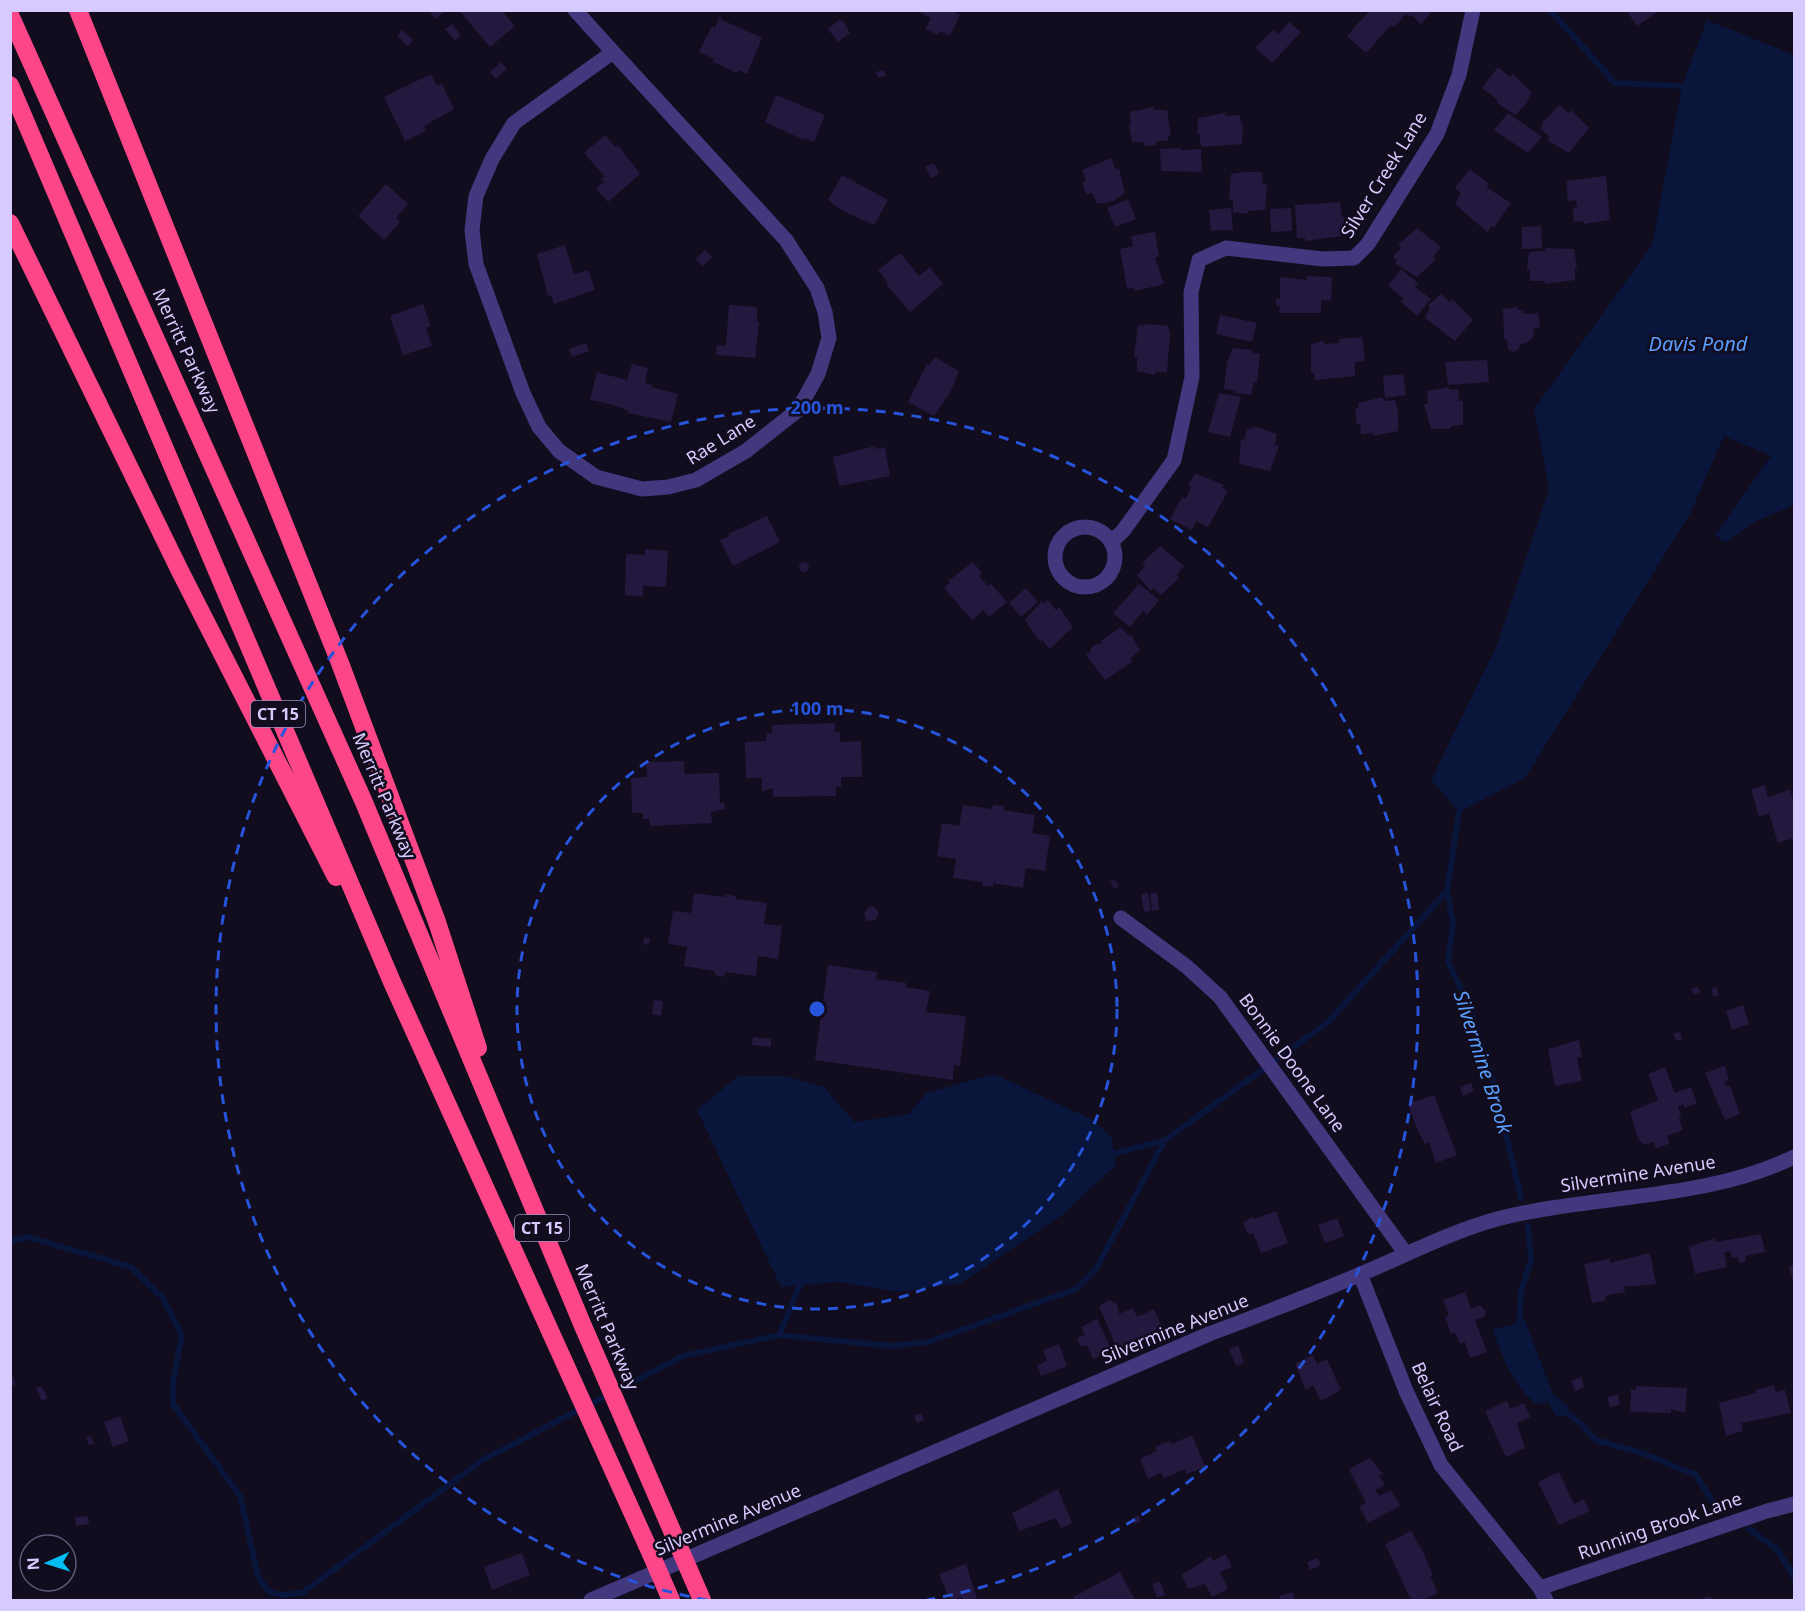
<svg xmlns="http://www.w3.org/2000/svg" width="1805" height="1611" font-family="'Noto Sans',sans-serif">
<rect width="100%" height="100%" fill="#110c1e"/>
<!-- water -->
<path fill="#09153a" d="M 1707,20 L 1794,55 L 1794,505 L 1755,522 L 1725,543 L 1715,535 L 1771,456 L 1724,436 L 1690,514 L 1525,778 L 1459,812 L 1431,780 L 1497,645 L 1549,489 L 1534,409 L 1652,245 L 1682,86 Z
M 994,1074 L 1095,1121 L 1112,1139 L 1116,1165 L 1062,1215 L 961,1283 L 898,1292 L 839,1282 L 781,1287 L 697,1110 L 738,1076 L 785,1076 L 824,1087 L 854,1122 L 909,1114 L 926,1093 Z
M 1524,1318 L 1553,1394 L 1569,1407 L 1567,1415 L 1556,1416 L 1548,1402 L 1537,1404 C 1512,1387 1503,1356 1492,1329 L 1512,1325 Z"/>
<g fill="none" stroke-linecap="round" stroke-linejoin="round">
<!-- stream -->
<path stroke="#09153a" stroke-width="6" d="M 1550,10 L 1615,83 L 1682,86 L 1684,91
M 1447,891 L 1453,923 L 1448,961 L 1470,1009 L 1495,1087 L 1521,1198
M 1108,1155 L 1165,1140
M 10,1241 L 28,1237 L 131,1267 L 162,1297 L 182,1335 L 173,1383 L 173,1404 L 240,1496 L 258,1576 L 268,1591 L 280,1595 L 302,1593 L 484,1459 L 683,1356 L 779,1335 L 891,1346 L 928,1342 L 1076,1289 L 1096,1269 L 1165,1140 L 1327,1023 L 1447,891 L 1459,812 L 1463,805
M 1519,1330 L 1521,1291 L 1531,1260 L 1528,1225
M 779,1335 L 803,1278
M 1561,1409 L 1579,1422 L 1596,1440 L 1642,1453 L 1696,1475 L 1716,1507
M 1749,1529 L 1778,1550 L 1794,1578"/>
</g>
<!-- building -->
<path fill="#25183f" d="M 428,10 L 446,10 L 436,19 Z
M 459,10 L 501,10 L 515,26 L 490,47 Z
M 915,10 L 950,10 L 960,15 L 950,36 L 940,31 L 938,35 L 925,29 L 931,18 Z
M 1370,10 L 1429,10 L 1431,13 L 1421,24 L 1413,16 L 1404,15 L 1399,23 L 1393,27 L 1391,25 L 1366,53 L 1347,36 Z
M 1626,10 L 1660,10 L 1637,26 Z
M 720,16 L 722,20 L 762,38 L 747,74 L 738,70 L 737,73 L 713,62 L 714,59 L 699,52 L 712,26 L 715,28 Z
M 839,20 L 843,21 L 850,33 L 838,42 L 828,29 Z
M 1289,22 L 1301,32 L 1272,63 L 1255,48 L 1273,30 L 1278,34 Z
M 452,24 L 461,35 L 455,41 L 445,29 Z
M 402,30 L 413,40 L 408,46 L 397,36 Z
M 501,62 L 507,69 L 496,79 L 490,72 Z
M 1498,67 L 1510,77 L 1513,74 L 1532,93 L 1525,105 L 1515,115 L 1496,102 L 1498,100 L 1482,88 Z
M 884,70 L 886,76 L 878,78 L 876,72 Z
M 431,74 L 437,86 L 442,84 L 454,109 L 424,126 L 426,131 L 405,141 L 384,97 Z
M 776,95 L 825,115 L 814,142 L 804,138 L 804,140 L 765,122 Z
M 1559,105 L 1569,113 L 1571,110 L 1589,128 L 1569,153 L 1547,140 L 1550,137 L 1540,129 L 1543,125 L 1541,124 Z
M 1154,107 L 1154,110 L 1167,110 L 1171,136 L 1168,136 L 1168,141 L 1156,141 L 1157,145 L 1144,146 L 1144,142 L 1132,142 L 1129,124 L 1131,124 L 1130,112 Z
M 1225,113 L 1226,116 L 1240,115 L 1241,124 L 1243,124 L 1242,144 L 1204,147 L 1200,144 L 1200,134 L 1197,134 L 1198,118 Z
M 1508,113 L 1542,137 L 1528,153 L 1494,130 Z
M 605,135 L 615,147 L 618,145 L 640,174 L 608,202 L 596,189 L 604,182 L 601,179 L 605,177 L 584,153 Z
M 1181,148 L 1181,150 L 1201,149 L 1202,172 L 1161,171 L 1160,149 Z
M 1111,158 L 1116,170 L 1119,168 L 1125,193 L 1113,201 L 1097,204 L 1092,193 L 1087,195 L 1082,183 L 1086,181 L 1082,170 Z
M 934,163 L 939,174 L 931,178 L 925,167 Z
M 1470,169 L 1489,184 L 1486,187 L 1511,203 L 1494,228 L 1492,226 L 1487,232 L 1455,204 L 1461,193 L 1455,188 Z
M 1244,172 L 1262,172 L 1263,185 L 1267,184 L 1265,210 L 1248,211 L 1248,214 L 1233,212 L 1233,200 L 1229,200 L 1231,174 Z
M 842,175 L 888,200 L 874,225 L 841,210 L 828,200 Z
M 1606,176 L 1610,220 L 1584,224 L 1583,221 L 1574,222 L 1573,208 L 1577,208 L 1576,200 L 1568,201 L 1566,181 Z
M 386,184 L 408,204 L 396,218 L 400,222 L 384,240 L 358,216 Z
M 1128,199 L 1136,219 L 1115,227 L 1107,208 Z
M 1340,202 L 1342,217 L 1344,217 L 1343,236 L 1305,241 L 1305,238 L 1297,238 L 1295,205 Z
M 1231,208 L 1233,230 L 1211,231 L 1209,210 Z
M 1291,208 L 1292,231 L 1271,232 L 1270,209 Z
M 1541,226 L 1542,248 L 1522,249 L 1522,227 Z
M 1417,228 L 1441,247 L 1433,257 L 1436,259 L 1417,277 L 1395,263 L 1397,260 L 1393,257 L 1401,248 L 1398,245 Z
M 1155,232 L 1159,257 L 1155,257 L 1164,284 L 1135,291 L 1134,288 L 1127,289 L 1120,249 L 1133,246 L 1131,236 Z
M 565,245 L 574,274 L 588,270 L 595,290 L 554,304 L 551,295 L 548,296 L 537,254 Z
M 1545,248 L 1574,249 L 1577,268 L 1575,268 L 1575,280 L 1545,284 L 1545,281 L 1530,281 L 1530,270 L 1527,270 L 1529,252 L 1545,251 Z
M 705,250 L 712,257 L 703,266 L 695,259 Z
M 900,253 L 919,276 L 930,267 L 943,284 L 910,312 L 886,284 L 888,283 L 878,270 Z
M 1401,269 L 1418,283 L 1415,287 L 1431,299 L 1417,316 L 1401,302 L 1404,299 L 1388,286 Z
M 1307,276 L 1332,277 L 1331,301 L 1321,300 L 1321,313 L 1279,313 L 1280,306 L 1276,306 L 1276,299 L 1280,299 L 1280,277 L 1307,280 Z
M 1441,294 L 1450,302 L 1452,299 L 1473,320 L 1455,341 L 1425,318 L 1430,307 L 1428,305 Z
M 423,304 L 431,326 L 426,328 L 432,346 L 403,355 L 390,316 Z
M 729,305 L 757,307 L 757,322 L 759,322 L 755,358 L 716,355 L 717,345 L 726,346 Z
M 1518,307 L 1518,310 L 1523,310 L 1524,314 L 1538,313 L 1540,328 L 1533,329 L 1534,336 L 1527,343 L 1521,344 L 1517,351 L 1512,352 L 1508,349 L 1507,339 L 1504,339 L 1503,309 Z
M 1220,315 L 1257,323 L 1252,342 L 1216,334 Z
M 1150,324 L 1168,326 L 1170,334 L 1167,372 L 1155,372 L 1155,375 L 1137,371 L 1137,357 L 1134,357 L 1138,326 Z
M 1362,337 L 1365,361 L 1355,362 L 1355,376 L 1315,380 L 1314,373 L 1311,373 L 1311,344 L 1322,341 L 1326,344 L 1339,343 L 1339,339 Z
M 586,343 L 589,351 L 572,357 L 569,349 Z
M 1233,348 L 1252,350 L 1251,352 L 1260,354 L 1257,383 L 1254,382 L 1251,395 L 1235,393 L 1235,391 L 1224,389 L 1227,362 Z
M 935,357 L 959,371 L 951,391 L 934,416 L 908,402 L 927,364 L 929,365 Z
M 1487,360 L 1489,382 L 1448,385 L 1445,362 Z
M 632,364 L 648,368 L 645,383 L 652,385 L 651,387 L 678,394 L 671,422 L 628,413 L 629,411 L 610,404 L 590,400 L 597,372 L 627,380 Z
M 1403,374 L 1406,395 L 1385,398 L 1383,376 Z
M 1449,387 L 1449,390 L 1458,389 L 1459,401 L 1463,401 L 1463,425 L 1451,426 L 1451,429 L 1431,429 L 1424,404 L 1428,404 L 1427,391 Z
M 1219,393 L 1241,397 L 1230,437 L 1208,432 Z
M 1383,397 L 1383,401 L 1395,400 L 1398,412 L 1398,431 L 1373,436 L 1373,433 L 1361,434 L 1360,424 L 1357,424 L 1355,408 L 1358,408 L 1358,403 Z
M 1253,426 L 1277,434 L 1275,445 L 1279,446 L 1270,471 L 1239,464 L 1241,439 L 1244,440 L 1247,428 L 1252,429 Z
M 875,446 L 876,449 L 885,447 L 890,476 L 839,486 L 833,457 Z
M 1195,473 L 1224,485 L 1222,488 L 1228,491 L 1208,527 L 1196,521 L 1192,530 L 1170,519 L 1182,497 L 1186,499 L 1191,487 L 1188,486 Z
M 767,516 L 780,542 L 733,566 L 720,540 L 729,536 L 728,534 Z
M 1160,546 L 1184,566 L 1177,575 L 1179,578 L 1161,595 L 1153,588 L 1151,591 L 1137,575 L 1145,566 L 1142,563 Z
M 645,549 L 668,551 L 666,587 L 643,586 L 643,597 L 625,595 L 626,554 L 645,555 Z
M 973,562 L 982,573 L 979,576 L 988,586 L 991,584 L 1007,602 L 989,617 L 982,609 L 982,612 L 972,620 L 944,588 L 950,583 L 948,581 Z
M799 567a5 5 0 1 1 10 0a5 5 0 1 1-10 0Z
M 1139,584 L 1159,600 L 1147,615 L 1143,611 L 1130,627 L 1113,613 Z
M 1026,588 L 1038,602 L 1021,617 L 1009,603 Z
M 1048,600 L 1056,610 L 1059,607 L 1073,627 L 1050,649 L 1042,640 L 1040,642 L 1025,620 L 1042,601 L 1044,604 Z
M 1121,627 L 1129,636 L 1131,635 L 1140,650 L 1130,659 L 1132,662 L 1105,680 L 1086,655 L 1091,651 L 1090,649 L 1098,643 L 1099,645 L 1102,643 L 1101,641 Z
M 835,723 L 835,732 L 840,732 L 840,742 L 861,741 L 862,777 L 841,777 L 841,787 L 836,787 L 836,796 L 773,797 L 773,788 L 762,791 L 762,778 L 746,778 L 745,742 L 766,741 L 766,733 L 772,733 L 772,725 Z
M 684,761 L 685,774 L 719,773 L 720,803 L 724,803 L 725,809 L 711,812 L 712,823 L 650,826 L 650,819 L 643,819 L 643,813 L 632,813 L 631,778 L 647,777 L 646,762 Z
M 1765,785 L 1768,798 L 1790,789 L 1794,804 L 1794,838 L 1778,843 L 1769,813 L 1759,817 L 1751,789 Z
M 963,805 L 992,809 L 993,805 L 1004,806 L 1003,810 L 1035,815 L 1032,833 L 1050,836 L 1045,871 L 1026,868 L 1023,888 L 993,883 L 993,887 L 982,886 L 983,882 L 953,878 L 956,859 L 937,856 L 942,823 L 959,826 Z
M 1114,879 L 1119,886 L 1115,889 L 1110,882 Z
M 1157,892 L 1159,910 L 1152,911 L 1150,894 Z
M 694,893 L 725,897 L 725,894 L 736,896 L 736,899 L 767,903 L 764,924 L 782,926 L 778,959 L 758,956 L 756,976 L 725,972 L 724,977 L 715,975 L 715,971 L 684,966 L 687,947 L 668,944 L 673,911 L 691,913 Z
M 1148,893 L 1151,911 L 1144,912 L 1141,894 Z
M 868,907 L 875,907 L 879,914 L 875,920 L 867,921 L 864,914 Z
M 644,938 L 650,938 L 649,945 L 643,944 Z
M 828,965 L 877,972 L 876,979 L 906,983 L 906,987 L 930,991 L 926,1012 L 966,1016 L 960,1066 L 954,1065 L 953,1080 L 815,1060 Z
M 1697,986 L 1700,992 L 1694,995 L 1691,989 Z
M 1716,987 L 1719,995 L 1714,997 L 1711,990 Z
M 654,1000 L 663,1001 L 661,1016 L 652,1014 Z
M 1743,1005 L 1749,1024 L 1732,1030 L 1726,1011 Z
M 1680,1032 L 1682,1039 L 1676,1041 L 1673,1034 Z
M 753,1037 L 771,1039 L 771,1047 L 752,1045 Z
M 1579,1040 L 1582,1057 L 1577,1058 L 1582,1081 L 1555,1086 L 1548,1049 Z
M 1725,1066 L 1729,1080 L 1724,1082 L 1726,1087 L 1730,1085 L 1740,1114 L 1725,1120 L 1705,1073 Z
M 1665,1067 L 1675,1093 L 1691,1087 L 1697,1103 L 1685,1108 L 1683,1104 L 1678,1107 L 1681,1115 L 1679,1119 L 1683,1130 L 1667,1136 L 1670,1143 L 1656,1149 L 1653,1142 L 1644,1145 L 1638,1138 L 1630,1112 L 1658,1100 L 1648,1074 Z
M 1471,1083 L 1474,1091 L 1463,1096 L 1460,1087 Z
M 1434,1095 L 1457,1155 L 1436,1163 L 1429,1142 L 1425,1144 L 1418,1131 L 1408,1104 Z
M 1276,1211 L 1288,1243 L 1261,1253 L 1253,1233 L 1248,1235 L 1243,1223 L 1252,1217 L 1254,1219 Z
M 1337,1218 L 1344,1236 L 1325,1243 L 1318,1225 Z
M 1761,1234 L 1765,1252 L 1745,1256 L 1746,1261 L 1739,1263 L 1738,1257 L 1732,1258 L 1730,1251 L 1724,1252 L 1727,1267 L 1695,1274 L 1689,1247 L 1715,1238 L 1716,1242 Z
M 1650,1253 L 1656,1284 L 1624,1287 L 1625,1292 L 1605,1296 L 1606,1301 L 1592,1303 L 1584,1264 L 1610,1259 L 1610,1263 Z
M 1794,1265 L 1794,1284 L 1789,1267 Z
M 1465,1292 L 1471,1309 L 1480,1305 L 1486,1312 L 1484,1317 L 1475,1320 L 1487,1352 L 1470,1358 L 1465,1342 L 1460,1344 L 1455,1332 L 1451,1334 L 1445,1317 L 1449,1315 L 1443,1300 Z
M 1110,1300 L 1117,1304 L 1119,1314 L 1133,1308 L 1137,1317 L 1154,1309 L 1162,1327 L 1117,1349 L 1099,1306 Z
M 1097,1319 L 1112,1350 L 1093,1359 L 1087,1345 L 1081,1347 L 1077,1338 L 1085,1335 L 1081,1327 Z
M 1059,1344 L 1067,1366 L 1041,1376 L 1037,1365 L 1047,1361 L 1043,1350 Z
M 1238,1346 L 1244,1362 L 1236,1366 L 1229,1349 Z
M 1313,1355 L 1317,1364 L 1327,1359 L 1341,1390 L 1321,1401 L 1313,1385 L 1306,1390 L 1295,1364 Z
M 10,1371 L 16,1384 L 10,1387 Z
M 1581,1377 L 1584,1387 L 1575,1391 L 1571,1381 Z
M 1774,1385 L 1776,1392 L 1785,1390 L 1791,1413 L 1741,1423 L 1743,1431 L 1726,1436 L 1719,1403 L 1756,1393 L 1755,1390 Z
M 41,1386 L 48,1398 L 42,1401 L 36,1388 Z
M 1636,1386 L 1687,1388 L 1685,1413 L 1671,1409 L 1671,1413 L 1630,1412 L 1631,1389 L 1636,1390 Z
M 1618,1394 L 1620,1405 L 1610,1407 L 1607,1397 Z
M 1507,1401 L 1510,1409 L 1524,1403 L 1530,1417 L 1517,1423 L 1525,1448 L 1506,1457 L 1485,1411 Z
M 921,1413 L 924,1420 L 917,1423 L 914,1416 Z
M 120,1416 L 129,1441 L 113,1447 L 104,1422 Z
M 1192,1435 L 1205,1467 L 1187,1474 L 1185,1469 L 1164,1478 L 1161,1473 L 1148,1479 L 1140,1459 L 1157,1451 L 1155,1447 L 1170,1441 L 1172,1444 Z
M 91,1436 L 94,1444 L 89,1445 L 86,1437 Z
M 1370,1458 L 1383,1474 L 1379,1476 L 1385,1485 L 1375,1490 L 1379,1496 L 1391,1490 L 1400,1506 L 1368,1523 L 1359,1506 L 1366,1503 L 1349,1469 Z
M 1559,1472 L 1574,1504 L 1584,1499 L 1590,1511 L 1559,1525 L 1538,1482 Z
M 1058,1489 L 1072,1523 L 1061,1528 L 1056,1518 L 1019,1531 L 1012,1513 Z
M 1139,1515 L 1141,1521 L 1134,1524 L 1132,1518 Z
M 88,1516 L 89,1524 L 76,1526 L 75,1517 Z
M 1411,1531 L 1424,1554 L 1433,1575 L 1430,1576 L 1438,1593 L 1422,1600 L 1411,1600 L 1385,1544 Z
M 522,1553 L 530,1575 L 492,1590 L 484,1567 Z
M 1226,1554 L 1232,1567 L 1220,1572 L 1228,1589 L 1212,1597 L 1205,1584 L 1188,1589 L 1182,1575 L 1211,1556 L 1213,1561 Z
M 1318,1558 L 1321,1565 L 1310,1570 L 1307,1562 Z
M 966,1564 L 977,1599 L 963,1600 L 962,1597 L 950,1600 L 939,1574 Z
M 1120,1572 L 1135,1600 L 1075,1600 L 1073,1597 Z
M 1160,1581 L 1165,1595 L 1157,1598 L 1152,1584 Z
M 1293,1592 L 1295,1599 L 1280,1600 L 1279,1596 Z
M 1711,1596 L 1712,1600 L 1696,1600 Z"/>
<g fill="none" stroke-linecap="round" stroke-linejoin="round">
<!-- minor -->
<path stroke="#43377d" stroke-width="15" d="M 575,10 L 613,52
M 613,52 L 786,240 L 817,288 L 825,312 L 829,338 L 818,374 L 798,410 L 746,451 L 696,480 L 668,487 L 642,489 L 596,477 L 559,451 L 539,427 L 523,393 L 476,264 L 472,230 L 476,196 L 492,159 L 514,123 Z
M1055 557a30 30 0 1 1 60 0a30 30 0 1 1-60 0Z
M 1111,542 L 1123,531 L 1174,460 L 1192,377 L 1191,292 L 1199,260 L 1226,248 L 1323,259 L 1354,258 L 1368,244 L 1437,134 L 1459,75 L 1473,10
M 1121,918 L 1186,966 L 1220,997 L 1406,1254
M 1360,1274 L 1406,1391 L 1441,1465 L 1540,1588 L 1546,1600
M 1540,1588 L 1767,1511 L 1794,1504"/>
<!-- tertiary -->
<path stroke="#43377d" stroke-width="15" d="M 591,1600 L 1209,1334 C 1260,1315 1311,1295 1361,1274 C 1406,1255 1450,1232 1497,1219 C 1594,1194 1703,1201 1794,1157"/>
<!-- motorway -->
<path stroke="#fd4687" stroke-width="18" d="M 78,10 L 340,663 L 437,922 L 478,1048
M 10,15 L 363,800 L 583,1326 L 676,1540
M 10,85 L 392,982 L 647,1545
M 10,223 L 180,571 L 336,877"/>
<!-- motorway-bridge -->
<path stroke="#fd4687" stroke-width="18" d="M 676,1540 L 702,1600
M 647,1545 L 671,1600"/>
</g>
<!-- distance rings -->
<g fill="none" stroke="#2654da" stroke-width="3" stroke-dasharray="10 8">
<circle cx="817" cy="1009" r="300"/>
<path d="M707 1600A601 601 0 1 1 927 1600"/>
</g>
<g text-anchor="middle" stroke-width="5" stroke-linejoin="round" paint-order="stroke">
<!-- shield labels -->
<g fill="#110c1e" stroke="#9b91bb" stroke-width="1.5">
<rect x="251" y="701" width="54" height="26" rx="4.5"/>
<rect x="515" y="1215" width="54" height="26" rx="4.5"/>
</g>
<g font-size="16" font-weight="bold" fill="#d6cafe">
<text x="278" y="720">CT 15</text>
<text x="542" y="1234">CT 15</text>
</g>
<!-- street labels -->
<g font-size="18" fill="#d6cafe" stroke="#110c1e">
<text transform="translate(1384 175) rotate(-58)" y="6">Silver Creek Lane</text>
<text transform="translate(186 351) rotate(65)" y="6">Merritt Parkway</text>
<text transform="translate(721 440) rotate(-32)" y="6">Rae Lane</text>
<text transform="translate(384 796) rotate(67)" y="6">Merritt Parkway</text>
<text transform="translate(1292 1063) rotate(54)" y="6">Bonnie Doone Lane</text>
<text transform="translate(1638 1174) rotate(-9)" y="6">Silvermine Avenue</text>
<text transform="translate(607 1327) rotate(67)" y="6">Merritt Parkway</text>
<text transform="translate(1175 1329) rotate(-22)" y="6">Silvermine Avenue</text>
<text transform="translate(1437 1407) rotate(65)" y="6">Belair Road</text>
<text transform="translate(728 1520) rotate(-23)" y="6">Silvermine Avenue</text>
<text transform="translate(1660 1526) rotate(-19)" y="6">Running Brook Lane</text>
</g>
<!-- water labels -->
<g font-size="20" font-style="italic" fill="#599dfd" stroke="#110c1e">
<text x="1698" y="351">Davis Pond</text>
<text transform="translate(1483 1062) rotate(72)" y="7">Silvermine Brook</text>
</g>
</g>
<circle cx="817" cy="1009" r="9" fill="#2654da" stroke="#110c1e" stroke-width="3"/>
<g font-size="18" text-anchor="middle" font-weight="bold" fill="#2654da" stroke="#110c1e" stroke-width="5" stroke-linejoin="round" paint-order="stroke">
<text x="817" y="414">200 m</text>
<text x="817" y="715">100 m</text>
</g>
<!-- border -->
<rect width="1805" height="1611" fill="none" stroke="#d6cafe" stroke-width="24"/>
<!-- north arrow -->
<g transform="translate(48 1563) rotate(267)"><circle r="28" fill="#110c1e" stroke="#605878" stroke-width="1.5"/>
<path d="M0-4.5L10 22L0 15L-10 22Z" fill="#02bdf2"/>
<text y="-9" font-size="16" font-weight="bold" text-anchor="middle" fill="#d6cafe">N</text>
</g>
</svg>
